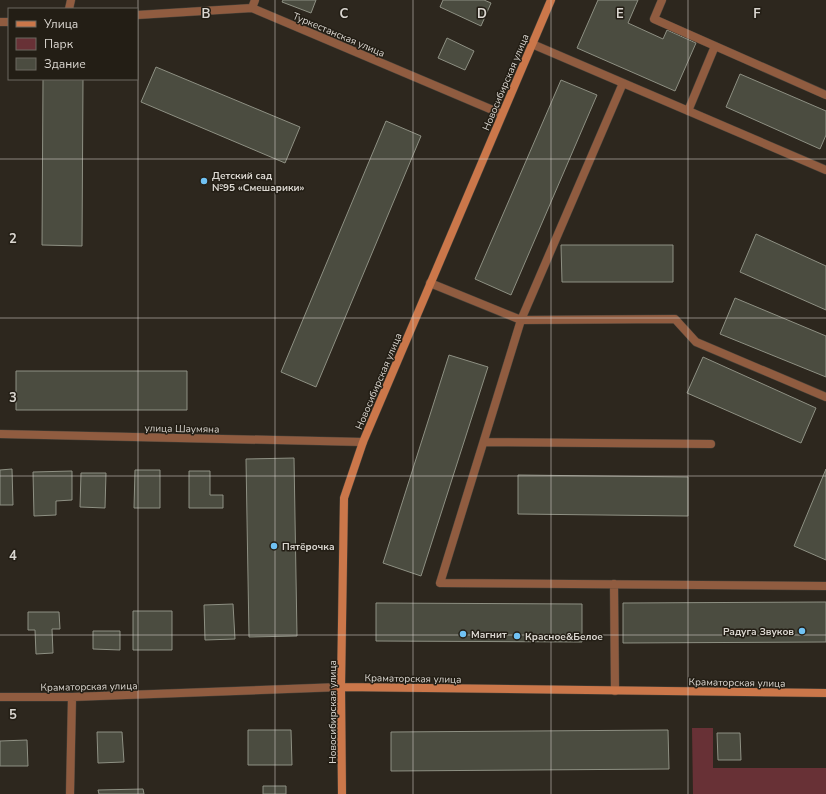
<svg xmlns="http://www.w3.org/2000/svg" width="826" height="794" font-family="'Nunito Sans',sans-serif">
<rect width="100%" height="100%" fill="#2d271e"/>
<!-- green -->
<path fill="#683136" d="M 692,728 L 713,728 L 713,768 L 826,768 L 826,794 L 693,794 Z"/>
<!-- building -->
<path fill="#4b4c40" stroke="#8e9083" d="M 283,0 L 316,0 L 311,13 L 282,2 Z
M 443,0 L 484,0 L 491,3 L 481,26 L 440,7 Z
M 598,0 L 638,0 L 628,23 L 663,39 L 667,30 L 696,43 L 675,91 L 577,48 Z
M 447,38 L 474,51 L 465,70 L 438,58 Z
M 156,67 L 300,127 L 285,163 L 141,102 Z
M 740,74 L 826,111 L 826,135 L 820,149 L 726,107 Z
M 43,79 L 83,79 L 82,246 L 42,245 Z
M 561,80 L 597,95 L 511,295 L 475,279 Z
M 386,121 L 421,136 L 316,387 L 281,372 Z
M 756,234 L 826,266 L 826,310 L 740,272 Z
M 561,245 L 673,245 L 673,282 L 562,282 Z
M 735,298 L 826,336 L 826,377 L 720,334 Z
M 449,355 L 488,367 L 421,576 L 383,563 Z
M 703,357 L 816,408 L 801,443 L 687,393 Z
M 16,371 L 187,371 L 187,410 L 16,410 Z
M 294,458 L 297,636 L 249,637 L 246,459 Z
M 12,469 L 13,505 L 0,505 L 0,470 Z
M 826,469 L 826,560 L 794,546 Z
M 135,470 L 160,470 L 160,508 L 134,508 Z
M 72,471 L 72,500 L 56,501 L 56,515 L 34,516 L 33,472 Z
M 189,471 L 210,471 L 210,495 L 223,495 L 223,508 L 189,508 Z
M 81,473 L 106,473 L 105,508 L 80,507 Z
M 518,475 L 688,477 L 688,516 L 518,514 Z
M 826,602 L 826,642 L 623,643 L 623,603 Z
M 376,603 L 582,604 L 582,642 L 376,641 Z
M 233,604 L 235,639 L 205,640 L 204,605 Z
M 133,611 L 172,611 L 172,650 L 133,650 Z
M 28,612 L 59,612 L 60,629 L 52,629 L 53,653 L 36,654 L 35,630 L 28,630 Z
M 93,631 L 120,631 L 120,650 L 93,649 Z
M 248,730 L 291,730 L 292,765 L 248,765 Z
M 668,730 L 669,769 L 391,771 L 391,732 Z
M 97,732 L 122,732 L 124,762 L 98,763 Z
M 717,733 L 740,733 L 741,760 L 718,760 Z
M 27,740 L 28,766 L 0,766 L 0,741 Z
M 263,786 L 286,786 L 286,794 L 263,794 Z
M 143,789 L 144,794 L 99,794 L 98,790 Z"/>
<g fill="none" stroke-linecap="round" stroke-linejoin="round">
<!-- service casing -->
<g stroke="#49433a" stroke-width="9">
<path id="service" d="M 662,0 L 654,19 L 826,95
M 532,44 L 826,170
M 623,83 L 521,320 L 440,583 L 826,586
M 688,111 L 715,46
M 430,283 L 521,320 L 675,319 L 696,342 L 826,397
M 484,442 L 711,444
M 614,584 L 615,691"/>
</g>
<!-- minor casing -->
<g stroke="#49433a" stroke-width="9">
<path id="minor" d="M 252,8 L 255,0
M 69,9 L 71,0
M 137,15 L 252,8 L 502,114
M 0,22 L 9,22
M 0,434 L 363,442
M 0,697 L 72,697 L 341,687
M 70,794 L 72,697"/>
</g>
<!-- secondary casing -->
<g stroke="#49433a" stroke-width="9">
<path id="secondary" d="M 341,687 L 826,693
M 342,794 L 341,687 L 344,498 L 363,442 L 551,0"/>
</g>
<!-- service -->
<use href="#service" stroke="#905c40" stroke-width="8"/>
<!-- minor -->
<use href="#minor" stroke="#905c40" stroke-width="8"/>
<!-- secondary -->
<use href="#secondary" stroke="#cb774a" stroke-width="8"/>
</g>
<!-- grid -->
<path fill="none" stroke="#dad6d0" stroke-width="1" stroke-opacity="0.55" d="M 138,0 L 138,794M 275,0 L 275,794M 413,0 L 413,794M 551,0 L 551,794M 688,0 L 688,794M 0,159 L 826,159M 0,318 L 826,318M 0,476 L 826,476M 0,635 L 826,635"/>
<!-- markers -->
<g fill="#70c2f4" stroke="#231e15" stroke-width="1.5">
<circle cx="204" cy="181" r="4"/>
<circle cx="274" cy="546" r="4"/>
<circle cx="802" cy="631" r="4"/>
<circle cx="463" cy="634" r="4"/>
<circle cx="517" cy="636" r="4"/>
</g>
<g text-anchor="middle" stroke-width="3" stroke-linejoin="round" paint-order="stroke">
<!-- street labels -->
<g font-size="10" fill="#dad6d0" stroke="#231e15">
<text transform="translate(339 34) rotate(23)" y="4">Туркестанская улица</text>
<text transform="translate(505 82) rotate(-67)" y="4">Новосибирская улица</text>
<text transform="translate(378 381) rotate(-67)" y="4">Новосибирская улица</text>
<text transform="translate(182 428) rotate(1)" y="4">улица Шаумяна</text>
<text transform="translate(413 678) rotate(1)" y="4">Краматорская улица</text>
<text transform="translate(737 682) rotate(1)" y="4">Краматорская улица</text>
<text transform="translate(89 686) rotate(-1)" y="4">Краматорская улица</text>
<text transform="translate(332 712) rotate(-90)" y="4">Новосибирская улица</text>
</g>
<!-- poi labels -->
<g font-size="10" font-weight="bold" fill="#dad6d0" stroke="#231e15" text-anchor="start">
<text x="212" y="179">Детский сад<tspan x="212" dy="12">№95 «Смешарики»</tspan></text>
<text x="282" y="550">Пятёрочка</text>
<text x="794" y="635" text-anchor="end">Радуга Звуков</text>
<text x="471" y="638">Магнит</text>
<text x="525" y="640">Красное&amp;Белое</text>
</g>
</g>
<g font-size="13" text-anchor="middle" font-weight="bold" fill="#dad6d0" stroke="#231e15" stroke-width="3" stroke-linejoin="round" paint-order="stroke">
<text x="206" y="18">B</text>
<text x="344" y="18">C</text>
<text x="482" y="18">D</text>
<text x="620" y="18">E</text>
<text x="757" y="18">F</text>
<text x="13" y="243">2</text>
<text x="13" y="402">3</text>
<text x="13" y="560">4</text>
<text x="13" y="719">5</text>
</g>
<!-- legend -->
<rect x="8" y="8" width="130" height="72" fill="#231e15" stroke="#6c6860"/>
<rect x="16" y="21" width="20" height="6" fill="#cb774a" stroke="#6c6860"/>
<text x="44" y="28" font-size="12" fill="#dad6d0">Улица</text>
<rect x="16" y="38" width="20" height="12" fill="#683136" stroke="#6c6860"/>
<text x="44" y="48" font-size="12" fill="#dad6d0">Парк</text>
<rect x="16" y="58" width="20" height="12" fill="#4b4c40" stroke="#6c6860"/>
<text x="44" y="68" font-size="12" fill="#dad6d0">Здание</text>
</svg>
